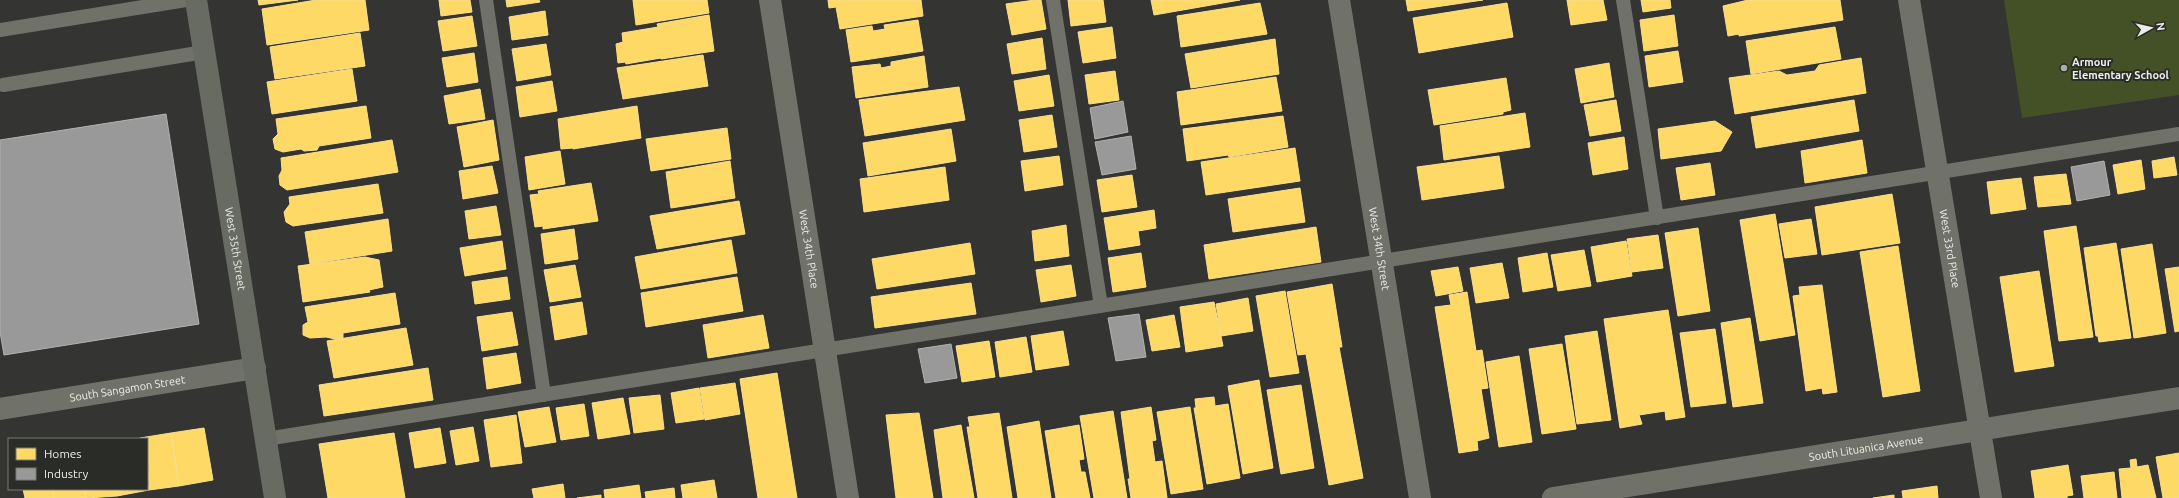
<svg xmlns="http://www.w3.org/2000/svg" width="2179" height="498" font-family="Ubuntu,sans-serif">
<rect width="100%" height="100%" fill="#343532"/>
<!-- green -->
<path fill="#445026" d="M 2004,0 L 2179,0 L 2179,95 L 2022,118 Z"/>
<!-- homes -->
<path fill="#ffd966" stroke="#f9df8e" d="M 258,0 L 298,0 L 259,5 Z
M 316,0 L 365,0 L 369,30 L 267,45 L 262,9 Z
M 439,0 L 470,0 L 472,12 L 441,16 Z
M 506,0 L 539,0 L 540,2 L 507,7 Z
M 633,0 L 707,0 L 709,13 L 636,25 Z
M 828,0 L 921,0 L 923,16 L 840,29 L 836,7 L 829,8 Z
M 1035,0 L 1041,0 L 1046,29 L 1012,35 L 1006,4 Z
M 1068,0 L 1103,0 L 1106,22 L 1071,26 Z
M 1151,0 L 1240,0 L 1154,15 Z
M 1406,0 L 1483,0 L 1408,11 Z
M 1567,0 L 1603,0 L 1607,20 L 1571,25 Z
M 1641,0 L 1670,0 L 1671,8 L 1643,12 Z
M 1748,0 L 1840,0 L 1843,20 L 1739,36 L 1739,34 L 1728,36 L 1723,6 Z
M 1260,3 L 1267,34 L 1181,47 L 1177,16 Z
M 1507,3 L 1513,37 L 1419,53 L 1413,18 Z
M 545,11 L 548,35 L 512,40 L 509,17 Z
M 709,15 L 714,51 L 661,59 L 661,58 L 626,64 L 625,62 L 618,63 L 616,44 L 623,42 L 622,33 L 658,27 L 657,24 Z
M 1674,15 L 1678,46 L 1644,51 L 1640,20 Z
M 472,16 L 477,46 L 443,51 L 438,21 Z
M 918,20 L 923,51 L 851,62 L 846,30 L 872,26 L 873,31 L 885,29 L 884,25 Z
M 1112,27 L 1116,58 L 1083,63 L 1078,32 Z
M 1835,27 L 1841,59 L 1751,74 L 1746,41 Z
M 360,33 L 365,66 L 275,79 L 270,47 Z
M 1042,38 L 1046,69 L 1012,74 L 1007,44 Z
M 1275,39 L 1279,74 L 1191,88 L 1185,54 Z
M 546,44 L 551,75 L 517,81 L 512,49 Z
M 1678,51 L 1683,82 L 1649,87 L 1645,56 Z
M 474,53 L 478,82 L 447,87 L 442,58 Z
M 703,55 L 708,86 L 623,99 L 617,68 Z
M 924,56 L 928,87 L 856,98 L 852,67 L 880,64 L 881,68 L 891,66 L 891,62 Z
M 1861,58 L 1866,93 L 1735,114 L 1729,78 L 1779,71 L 1787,75 L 1815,71 L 1819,65 Z
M 1609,63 L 1614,97 L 1581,103 L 1575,69 Z
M 352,69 L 357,101 L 272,114 L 267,82 Z
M 1115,71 L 1119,100 L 1089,104 L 1085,75 Z
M 1049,75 L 1054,106 L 1019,111 L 1014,81 Z
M 1276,77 L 1282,111 L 1181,125 L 1177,92 Z
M 1506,78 L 1511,110 L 1503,112 L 1503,114 L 1434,125 L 1428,90 Z
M 552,81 L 557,111 L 520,117 L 516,87 Z
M 959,87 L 965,120 L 865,136 L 859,100 Z
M 480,89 L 485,119 L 449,124 L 444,96 Z
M 1616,100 L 1621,131 L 1590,136 L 1584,105 Z
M 1854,100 L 1859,131 L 1756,148 L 1751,117 Z
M 366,106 L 371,138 L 319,146 L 317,150 L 304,151 L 301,149 L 283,152 L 275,149 L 273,139 L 278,134 L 276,119 Z
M 637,106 L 641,138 L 573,149 L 573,148 L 561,149 L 558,119 Z
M 1525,113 L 1530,147 L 1444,160 L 1440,126 Z
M 1052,115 L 1057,147 L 1024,152 L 1019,120 Z
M 1283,116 L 1288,147 L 1229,157 L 1228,155 L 1187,161 L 1183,129 Z
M 493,120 L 499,160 L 464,167 L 457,127 Z
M 1715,121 L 1732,132 L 1721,151 L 1661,159 L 1658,129 Z
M 727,128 L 731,159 L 651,171 L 646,139 Z
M 951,129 L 956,161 L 868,176 L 863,143 Z
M 1624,137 L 1628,169 L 1593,175 L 1588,143 Z
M 392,140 L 398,172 L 287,190 L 280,185 L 279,176 L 282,170 L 281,158 Z
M 1862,140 L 1867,173 L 1805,183 L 1801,151 Z
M 1295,148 L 1300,181 L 1206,195 L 1201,162 Z
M 560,151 L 565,184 L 529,190 L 525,157 Z
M 1059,156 L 1063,185 L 1025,191 L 1021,161 Z
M 1499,156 L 1504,188 L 1422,200 L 1417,167 Z
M 2174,157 L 2177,175 L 2154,178 L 2152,161 Z
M 2141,160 L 2145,189 L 2118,194 L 2113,165 Z
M 730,161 L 735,198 L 671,208 L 666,172 Z
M 1710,163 L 1715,195 L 1681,200 L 1676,168 Z
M 492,166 L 498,193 L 463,199 L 459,171 Z
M 945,167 L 949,200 L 864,212 L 860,179 Z
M 2066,174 L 2071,204 L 2038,207 L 2034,177 Z
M 1132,175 L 1137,207 L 1102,212 L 1097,180 Z
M 2021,178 L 2026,209 L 1991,214 L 1987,182 Z
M 591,183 L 598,221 L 543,229 L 543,226 L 535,227 L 530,195 L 539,194 L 538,191 Z
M 378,184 L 383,213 L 293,226 L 286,222 L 284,212 L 290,204 L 289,197 Z
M 1300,188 L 1305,222 L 1233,232 L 1228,199 Z
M 1892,194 L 1900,243 L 1822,255 L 1815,207 Z
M 739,201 L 745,234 L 657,249 L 650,216 Z
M 496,206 L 501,235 L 469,239 L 465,211 Z
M 1154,210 L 1156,228 L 1138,231 L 1140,245 L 1109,250 L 1104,218 Z
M 1775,214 L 1795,335 L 1760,341 L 1740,220 Z
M 388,219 L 392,251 L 310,264 L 305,232 Z
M 1811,219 L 1817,254 L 1785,258 L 1779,224 Z
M 1066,225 L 1069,256 L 1035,261 L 1032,231 Z
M 2076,226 L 2093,337 L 2059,341 L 2044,231 Z
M 1316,227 L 1321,262 L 1209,279 L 1204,245 Z
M 1698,228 L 1710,311 L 1678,316 L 1665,233 Z
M 574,229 L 578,259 L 545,264 L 541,234 Z
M 1658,235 L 1663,268 L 1632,272 L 1627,239 Z
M 731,240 L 737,273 L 641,289 L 635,257 Z
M 502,241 L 506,269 L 465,276 L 460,248 Z
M 1626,241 L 1632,276 L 1597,282 L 1591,247 Z
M 970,243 L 975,274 L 877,289 L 872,259 Z
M 2116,243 L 2131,338 L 2099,342 L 2098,336 L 2096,336 L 2084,248 Z
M 2152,244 L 2166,333 L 2134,338 L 2121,249 Z
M 1898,246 L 1920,391 L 1883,397 L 1860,252 Z
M 1584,250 L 1591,286 L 1558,291 L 1551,255 Z
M 1141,253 L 1146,287 L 1113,292 L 1108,258 Z
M 1547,253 L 1553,287 L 1523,292 L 1518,258 Z
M 365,257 L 379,260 L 383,287 L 369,290 L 370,292 L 303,302 L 298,266 Z
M 1502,263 L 1509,298 L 1476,303 L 1470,268 Z
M 575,265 L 581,297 L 550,302 L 544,270 Z
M 1071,265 L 1076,296 L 1041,302 L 1036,270 Z
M 1458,267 L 1463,291 L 1436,296 L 1431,271 Z
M 2179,267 L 2179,331 L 2175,332 L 2165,269 Z
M 2039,271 L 2054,366 L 2015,372 L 2000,277 Z
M 507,277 L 510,299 L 475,304 L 472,282 Z
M 737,277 L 743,311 L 646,327 L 641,293 Z
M 971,283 L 976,314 L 875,328 L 871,297 Z
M 1332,284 L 1342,347 L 1339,347 L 1363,478 L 1329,485 L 1306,354 L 1298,355 L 1287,292 Z
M 1822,285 L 1837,392 L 1823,394 L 1822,388 L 1806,391 L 1793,296 L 1800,295 L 1799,287 Z
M 1285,291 L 1299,373 L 1270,377 L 1256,296 Z
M 1467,292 L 1476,351 L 1482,350 L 1488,388 L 1481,389 L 1489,438 L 1477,441 L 1478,450 L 1459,453 L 1435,307 L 1451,305 L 1449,295 Z
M 395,293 L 400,324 L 343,333 L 343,338 L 335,339 L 326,337 L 310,338 L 303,335 L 303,325 L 308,322 L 305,307 Z
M 1248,298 L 1253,331 L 1221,336 L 1216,304 Z
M 582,302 L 587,334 L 555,340 L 550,307 Z
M 1214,302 L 1223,346 L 1186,352 L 1180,307 Z
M 1668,310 L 1685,417 L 1666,420 L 1665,411 L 1639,415 L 1642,424 L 1620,428 L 1604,319 Z
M 512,312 L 518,345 L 482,351 L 477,317 Z
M 763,315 L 769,348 L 708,358 L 703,325 Z
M 1174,315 L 1180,347 L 1152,351 L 1146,320 Z
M 1750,318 L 1763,403 L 1733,407 L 1721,323 Z
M 406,328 L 413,365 L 334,378 L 327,341 Z
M 1715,329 L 1726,403 L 1691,407 L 1680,333 Z
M 1063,331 L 1069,365 L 1036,370 L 1031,336 Z
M 1597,331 L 1611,420 L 1577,424 L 1565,336 Z
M 1026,337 L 1032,372 L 1000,377 L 995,342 Z
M 989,341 L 995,377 L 962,382 L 956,346 Z
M 1562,344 L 1576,429 L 1542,434 L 1529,349 Z
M 516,353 L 521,383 L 487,389 L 483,358 Z
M 1519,356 L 1532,442 L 1499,447 L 1486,362 Z
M 428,368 L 433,400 L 324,416 L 319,385 Z
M 777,373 L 797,498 L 758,498 L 740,379 Z
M 1259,380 L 1273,468 L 1243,474 L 1228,386 Z
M 735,383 L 740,414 L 705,420 L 700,388 Z
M 1301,385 L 1314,468 L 1281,474 L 1267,390 Z
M 699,388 L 704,419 L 676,423 L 671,393 Z
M 660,395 L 664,429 L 634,433 L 629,398 Z
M 1214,397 L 1215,406 L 1228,404 L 1240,478 L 1207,484 L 1194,408 L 1196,408 L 1195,399 Z
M 623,398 L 630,434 L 598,439 L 592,403 Z
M 584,404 L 589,436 L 561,440 L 556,408 Z
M 549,407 L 556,442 L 525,447 L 518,412 Z
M 1151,407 L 1156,440 L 1152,441 L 1155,462 L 1162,461 L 1167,498 L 1131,498 L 1128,479 L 1130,479 L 1121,412 Z
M 1190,407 L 1203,489 L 1171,494 L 1157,412 Z
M 1113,411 L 1127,498 L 1094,498 L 1080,416 Z
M 919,413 L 933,498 L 896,498 L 886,415 Z
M 999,413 L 1012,498 L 978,498 L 967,427 L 970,427 L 968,417 Z
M 516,415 L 522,463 L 491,467 L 484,420 Z
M 1039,421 L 1051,498 L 1018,498 L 1007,427 Z
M 961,425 L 974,498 L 943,498 L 934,430 Z
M 1079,425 L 1084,459 L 1079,460 L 1081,472 L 1085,472 L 1090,498 L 1056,498 L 1045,431 Z
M 473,427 L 479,461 L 456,465 L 450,431 Z
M 204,428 L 213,480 L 179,486 L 171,433 Z
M 440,428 L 446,463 L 415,468 L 409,433 Z
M 171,433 L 179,486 L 149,490 L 147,439 L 140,438 Z
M 394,433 L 405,498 L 328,498 L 319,444 Z
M 2179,453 L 2179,498 L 2163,498 L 2156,457 Z
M 2136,459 L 2137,467 L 2148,465 L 2156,498 L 2122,498 L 2119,469 L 2131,468 L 2130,460 Z
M 2068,465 L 2073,495 L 2067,496 L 2067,498 L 2035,498 L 2031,471 Z
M 2114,472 L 2117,498 L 2084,498 L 2081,476 Z
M 147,480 L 149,490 L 117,496 L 116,489 L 147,489 Z
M 714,480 L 717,498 L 683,498 L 681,485 Z
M 563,484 L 565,498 L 534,498 L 532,489 Z
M 639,485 L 641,498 L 605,498 L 604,490 Z
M 1937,486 L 1938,498 L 1903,498 L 1902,491 Z
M 674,488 L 675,498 L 646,498 L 645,492 Z
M 23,489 L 53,489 L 54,498 L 25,498 Z
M 53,489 L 84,489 L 86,498 L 54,498 Z
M 84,489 L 116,489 L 117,496 L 86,498 Z
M 601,495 L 601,498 L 577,498 Z
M 1894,495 L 1894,498 L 1873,498 Z"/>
<!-- industry -->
<path fill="#999" stroke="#b2b2b1" d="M 1123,101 L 1128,132 L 1095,139 L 1090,108 Z
M 166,114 L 199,324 L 4,355 L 0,332 L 0,140 Z
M 1131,136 L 1136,169 L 1102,175 L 1095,142 Z
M 2104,161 L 2110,195 L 2077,201 L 2071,167 Z
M 1139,314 L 1146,357 L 1116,361 L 1108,318 Z
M 951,344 L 957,378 L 925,383 L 918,349 Z"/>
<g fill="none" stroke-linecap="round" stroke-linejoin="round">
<!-- service -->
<path stroke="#707269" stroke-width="14" d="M 486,0 L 544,395
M 1053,0 L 1101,306
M 1623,0 L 1657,218
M 0,30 L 186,0
M 3,85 L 204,52
M 266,439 L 2179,134"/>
<!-- minor -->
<g stroke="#707269" stroke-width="22">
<path id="s1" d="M 770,0 L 848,498"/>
<path id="s2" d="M 1339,0 L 1420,498"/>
<path id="s3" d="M 1909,0 L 1991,498"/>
<path id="s4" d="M 0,409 L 255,368"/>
<path id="s5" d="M 1553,498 L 2179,398"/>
</g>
<!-- secondary -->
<path stroke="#686b62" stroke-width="22" id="s6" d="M 196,0 L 275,498"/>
</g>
<!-- markers -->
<circle fill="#acadaa" stroke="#2a2c27" stroke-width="1.5" cx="2064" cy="68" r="4"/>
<g text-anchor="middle" stroke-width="4" stroke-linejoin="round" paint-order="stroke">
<!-- poi labels -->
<g font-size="11" font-weight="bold" fill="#ecedea" stroke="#2a2c27" text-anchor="start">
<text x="2072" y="66">Armour<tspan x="2072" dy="13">Elementary School</tspan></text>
</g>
<!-- street labels -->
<g font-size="11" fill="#ecedea" stroke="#2a2c27">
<text dy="4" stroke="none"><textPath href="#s6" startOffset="252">West 35th Street</textPath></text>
<text dy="4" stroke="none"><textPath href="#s1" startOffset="252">West 34th Place</textPath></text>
<text dy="4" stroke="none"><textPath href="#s2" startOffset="252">West 34th Street</textPath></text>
<text dy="4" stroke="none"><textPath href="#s3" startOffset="252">West 33rd Place</textPath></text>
<text dy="4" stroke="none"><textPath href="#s4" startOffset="129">South Sangamon Street</textPath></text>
<text dy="4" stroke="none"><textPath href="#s5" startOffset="317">South Lituanica Avenue</textPath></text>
</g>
</g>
<!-- legend -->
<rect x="8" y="438" width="140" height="52" fill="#2a2c27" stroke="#787975"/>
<rect x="16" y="448" width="20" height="12" fill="#ffd966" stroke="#787975"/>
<text x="44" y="458" font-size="12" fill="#ecedea">Homes</text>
<rect x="16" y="468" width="20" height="12" fill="#999999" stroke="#787975"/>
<text x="44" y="478" font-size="12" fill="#ecedea">Industry</text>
<!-- north arrow -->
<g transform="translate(2151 28) rotate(82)" stroke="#2a2c27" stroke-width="3" paint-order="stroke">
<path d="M0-3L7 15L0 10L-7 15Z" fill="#ecedea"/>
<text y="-6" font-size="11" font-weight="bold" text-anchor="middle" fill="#ecedea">N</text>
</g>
</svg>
